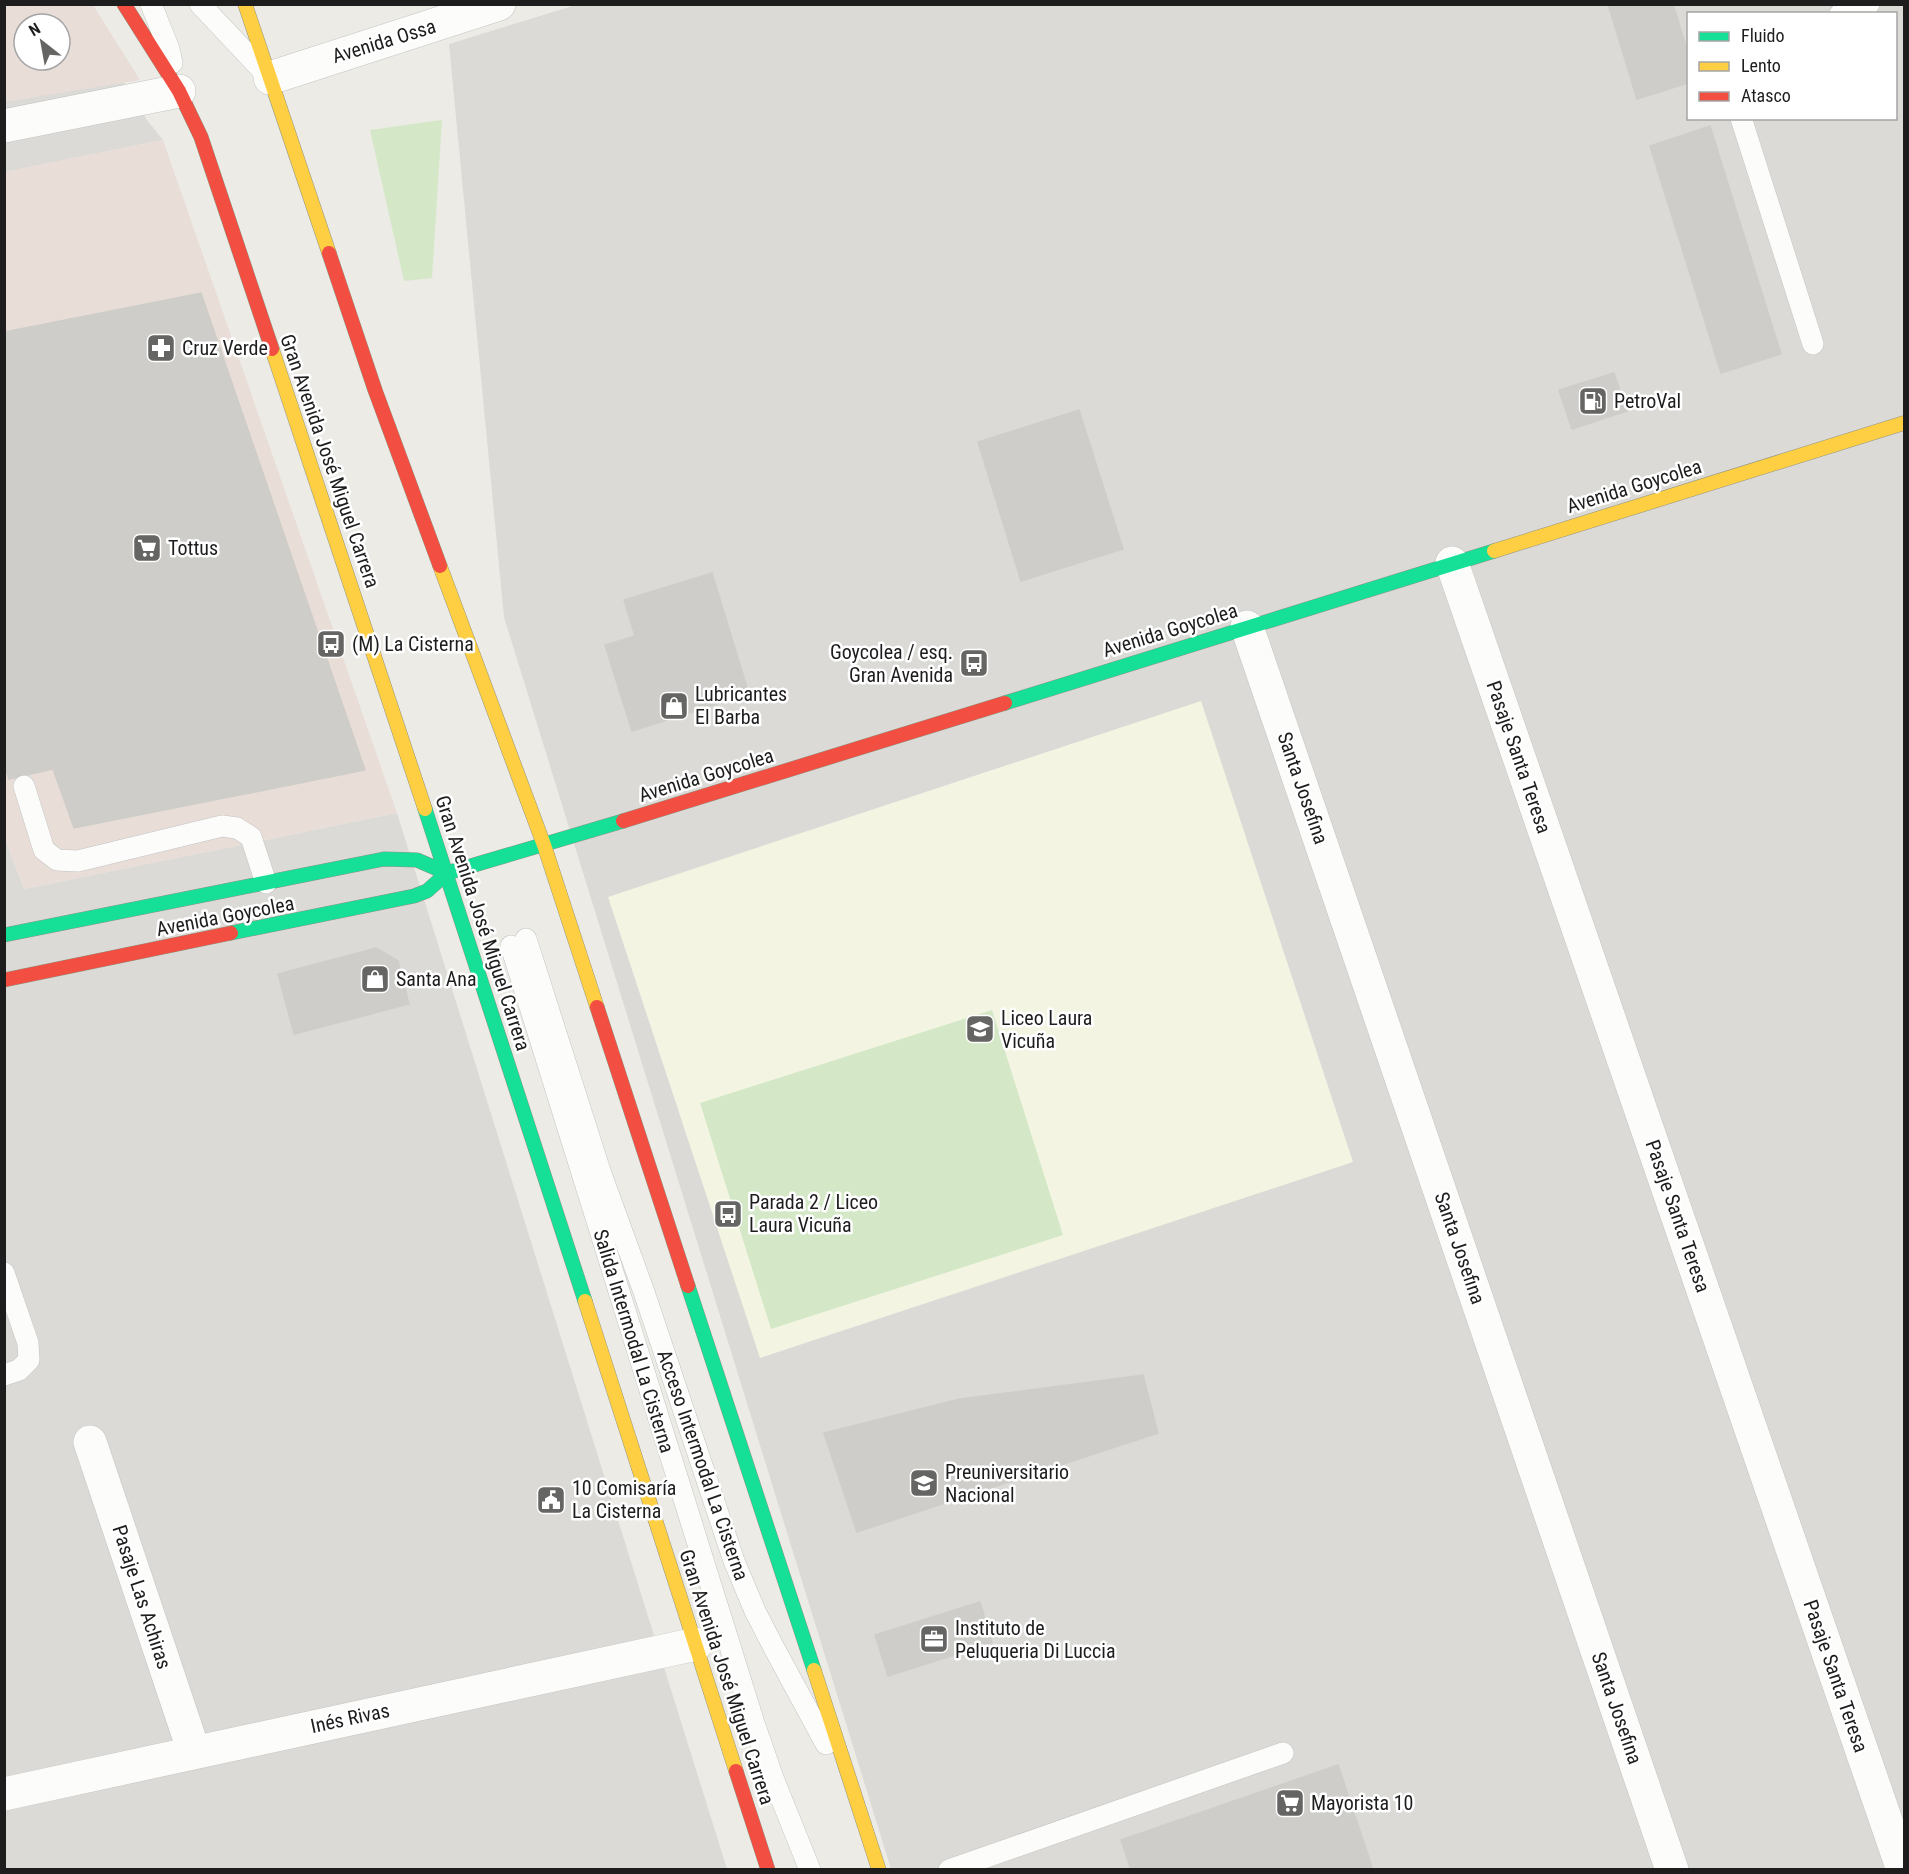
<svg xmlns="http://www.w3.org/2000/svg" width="1909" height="1874" font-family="'Roboto Condensed',sans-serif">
<rect width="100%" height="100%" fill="#ecebe6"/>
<!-- residential -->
<path fill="#dbdad7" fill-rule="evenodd" d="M 579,4 L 1904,5 L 1904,1869 L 891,1869 L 504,617 L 449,44 ZM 1688,14 L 1896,14 L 1896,118 L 1688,118 Z
M 5,5 L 76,5 L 147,120 L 163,140 L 5,172 ZM 24,24 L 60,24 L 60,60 L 24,60 Z
M 397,813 L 727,1869 L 5,1869 L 4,836 L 24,889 Z"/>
<!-- commercial -->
<path fill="#e9ddd8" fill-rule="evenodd" d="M 5,4 L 93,5 L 140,80 L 5,102 ZM 24,24 L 60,24 L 60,60 L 24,60 Z
M 163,140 L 397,813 L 24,889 L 4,836 L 4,172 Z"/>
<!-- education -->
<path fill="#f3f5e2" d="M 1201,701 L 1353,1162 L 760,1358 L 608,897 Z"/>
<!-- grass -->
<path fill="#d4e8c7" d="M 442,120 L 432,278 L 404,281 L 370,130 Z
M 992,1010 L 1063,1235 L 771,1329 L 700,1103 Z"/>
<!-- building -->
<path fill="#cecdc9" stroke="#cfcdc8" stroke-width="1.5" d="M 1608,4 L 1673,4 L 1688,53 L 1688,83 L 1637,99 Z
M 1710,126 L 1781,354 L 1721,373 L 1650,146 Z
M 201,293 L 365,770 L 74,828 L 53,769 L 9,779 L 4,764 L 4,332 Z
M 1614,373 L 1627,411 L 1572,429 L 1559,390 Z
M 1079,410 L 1123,549 L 1021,581 L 978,442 Z
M 712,573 L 749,694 L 632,731 L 605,645 L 635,636 L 624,600 Z
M 376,948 L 398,961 L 409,1004 L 294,1034 L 278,974 Z
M 1143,1375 L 1158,1433 L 857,1532 L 824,1433 L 960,1399 Z
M 980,1602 L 992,1643 L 888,1676 L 875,1635 Z
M 1338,1765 L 1373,1870 L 1131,1870 L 1121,1840 Z"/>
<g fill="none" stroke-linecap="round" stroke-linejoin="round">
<!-- lane casing -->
<g stroke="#c4c4c2" stroke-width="22">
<path id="lane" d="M 151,4 L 169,49 L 172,63
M 200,4 L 263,71
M 1840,14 L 1869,4
M 1741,118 L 1813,344
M 24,786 L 44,850 L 57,860 L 78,861 L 222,826 L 237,828 L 251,837 L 266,883
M 526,939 L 600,1171 L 644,1292 L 734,1561 L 755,1611 L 773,1646 L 826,1744
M 511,946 L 754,1723 L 773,1778 L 810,1870
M 4,1273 L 28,1343 L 29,1360 L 19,1370 L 4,1375
M 949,1870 L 1283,1753"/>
</g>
<!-- street casing -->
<g stroke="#c4c4c2" stroke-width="34">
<path id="street" d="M 270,78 L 499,4
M 4,126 L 179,91
M 1452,563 L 1903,1870
M 1247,627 L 1672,1870
M 90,1442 L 194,1752
M 4,1794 L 696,1644"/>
</g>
<!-- fast casing -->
<g stroke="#909480" stroke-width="15">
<path id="fast" d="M 1005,703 L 1494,551
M 425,809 L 585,1301
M 231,933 L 414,896 L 427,891 L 447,873 L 623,821
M 4,935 L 384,859 L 417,860 L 447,873
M 688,1286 L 814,1670"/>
</g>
<!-- slow casing -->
<g stroke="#909480" stroke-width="15">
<path id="slow" d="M 245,4 L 329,253
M 272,349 L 425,809
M 1494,551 L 1904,423
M 440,566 L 544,845 L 597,1007
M 585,1301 L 736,1771
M 814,1670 L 879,1870"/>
</g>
<!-- jam casing -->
<g stroke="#909480" stroke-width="15">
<path id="jam" d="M 124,4 L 179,91 L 201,137 L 272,349
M 329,253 L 375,390 L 440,566
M 623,821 L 1005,703
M 4,980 L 231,933
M 597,1007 L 688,1286
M 736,1771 L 768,1870"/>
</g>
<!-- lane -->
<use href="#lane" stroke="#fcfcfb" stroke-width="21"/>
<!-- street -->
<use href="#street" stroke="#fcfcfb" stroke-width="33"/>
<!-- fast -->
<use href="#fast" stroke="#16e098" stroke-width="14"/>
<!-- slow -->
<use href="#slow" stroke="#ffcf43" stroke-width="14"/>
<!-- jam -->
<use href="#jam" stroke="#f24e42" stroke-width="14"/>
</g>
<!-- icons -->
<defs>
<g id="pharmacy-square" transform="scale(1.5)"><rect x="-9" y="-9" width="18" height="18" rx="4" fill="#656563" stroke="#fff"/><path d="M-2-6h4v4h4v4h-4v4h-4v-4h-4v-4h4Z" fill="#fff"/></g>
<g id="fuel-square" transform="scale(1.5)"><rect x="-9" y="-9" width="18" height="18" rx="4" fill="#656563" stroke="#fff"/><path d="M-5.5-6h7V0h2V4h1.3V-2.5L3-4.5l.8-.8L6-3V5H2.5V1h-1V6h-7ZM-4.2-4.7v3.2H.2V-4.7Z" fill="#fff"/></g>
<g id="supermarket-square" transform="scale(1.5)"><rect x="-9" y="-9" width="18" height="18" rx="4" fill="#656563" stroke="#fff"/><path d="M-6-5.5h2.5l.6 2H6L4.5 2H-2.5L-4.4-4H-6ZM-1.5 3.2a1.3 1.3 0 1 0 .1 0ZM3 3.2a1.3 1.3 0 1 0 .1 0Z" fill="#fff"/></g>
<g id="bus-square" transform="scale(1.5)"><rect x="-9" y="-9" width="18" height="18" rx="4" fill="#656563" stroke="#fff"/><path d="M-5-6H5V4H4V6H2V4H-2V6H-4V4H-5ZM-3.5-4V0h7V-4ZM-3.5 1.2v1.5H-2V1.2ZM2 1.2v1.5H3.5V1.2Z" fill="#fff"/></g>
<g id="shop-square" transform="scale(1.5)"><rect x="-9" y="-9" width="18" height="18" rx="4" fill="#656563" stroke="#fff"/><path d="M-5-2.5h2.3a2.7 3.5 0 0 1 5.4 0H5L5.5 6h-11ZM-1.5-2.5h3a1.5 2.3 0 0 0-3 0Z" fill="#fff"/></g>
<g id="school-square" transform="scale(1.5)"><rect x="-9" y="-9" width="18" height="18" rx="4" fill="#656563" stroke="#fff"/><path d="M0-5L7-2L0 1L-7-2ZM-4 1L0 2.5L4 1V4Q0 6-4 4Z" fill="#fff"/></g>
<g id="civic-square" transform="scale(1.5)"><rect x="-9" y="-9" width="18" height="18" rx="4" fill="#656563" stroke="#fff"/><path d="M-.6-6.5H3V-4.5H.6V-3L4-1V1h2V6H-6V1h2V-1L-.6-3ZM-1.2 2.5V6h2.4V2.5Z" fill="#fff"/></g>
<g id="office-square" transform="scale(1.5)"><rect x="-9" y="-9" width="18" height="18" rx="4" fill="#656563" stroke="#fff"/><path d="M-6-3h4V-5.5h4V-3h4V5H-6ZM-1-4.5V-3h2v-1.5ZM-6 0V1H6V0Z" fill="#fff"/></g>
</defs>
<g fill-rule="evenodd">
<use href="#pharmacy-square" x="161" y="348"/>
<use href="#fuel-square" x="1593" y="401"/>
<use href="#supermarket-square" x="147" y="548"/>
<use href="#bus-square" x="331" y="644"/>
<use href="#bus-square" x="974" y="663"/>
<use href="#shop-square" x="674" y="706"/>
<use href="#shop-square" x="375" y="979"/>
<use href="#school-square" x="980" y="1029"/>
<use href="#bus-square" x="728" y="1214"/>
<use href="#school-square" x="924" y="1483"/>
<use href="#civic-square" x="551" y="1500"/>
<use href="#office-square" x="934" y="1639"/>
<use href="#supermarket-square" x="1290" y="1803"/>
</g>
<g text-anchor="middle" stroke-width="5" stroke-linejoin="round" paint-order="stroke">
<!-- street labels -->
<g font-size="20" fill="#1d1d1d" stroke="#fff">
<text transform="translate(384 41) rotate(-17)" y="7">Avenida Ossa</text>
<text transform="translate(330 461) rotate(71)" y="7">Gran Avenida José Miguel Carrera</text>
<text transform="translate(1634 486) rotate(-17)" y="7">Avenida Goycolea</text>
<text transform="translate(1170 630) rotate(-17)" y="7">Avenida Goycolea</text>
<text transform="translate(1519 757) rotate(71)" y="7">Pasaje Santa Teresa</text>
<text transform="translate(706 775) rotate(-17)" y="7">Avenida Goycolea</text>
<text transform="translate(1303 788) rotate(71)" y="7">Santa Josefina</text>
<text transform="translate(225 916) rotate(-11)" y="7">Avenida Goycolea</text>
<text transform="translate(483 923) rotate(72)" y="7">Gran Avenida José Miguel Carrera</text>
<text transform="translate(1678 1216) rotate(71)" y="7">Pasaje Santa Teresa</text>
<text transform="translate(1460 1248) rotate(71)" y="7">Santa Josefina</text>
<text transform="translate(634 1341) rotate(73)" y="7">Salida Intermodal La Cisterna</text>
<text transform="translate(703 1465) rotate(71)" y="7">Acceso Intermodal La Cisterna</text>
<text transform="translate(142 1597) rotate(72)" y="7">Pasaje Las Achiras</text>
<text transform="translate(1836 1676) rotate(71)" y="7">Pasaje Santa Teresa</text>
<text transform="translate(727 1677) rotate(72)" y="7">Gran Avenida José Miguel Carrera</text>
<text transform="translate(1617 1708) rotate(71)" y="7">Santa Josefina</text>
<text transform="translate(350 1718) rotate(-12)" y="7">Inés Rivas</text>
</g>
<!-- poi labels -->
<g font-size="20" fill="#1d1d1d" stroke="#fff" text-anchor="start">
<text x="182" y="355">Cruz Verde</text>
<text x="1614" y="408">PetroVal</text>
<text x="168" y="555">Tottus</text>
<text x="352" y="651">(M) La Cisterna</text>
<text x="953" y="659" text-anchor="end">Goycolea / esq.<tspan x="953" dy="23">Gran Avenida</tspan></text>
<text x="695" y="701">Lubricantes<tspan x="695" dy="23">El Barba</tspan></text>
<text x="396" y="986">Santa Ana</text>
<text x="1001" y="1025">Liceo Laura<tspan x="1001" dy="23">Vicuña</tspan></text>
<text x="749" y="1209">Parada 2 / Liceo<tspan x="749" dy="23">Laura Vicuña</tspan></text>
<text x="945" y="1479">Preuniversitario<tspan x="945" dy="23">Nacional</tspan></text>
<text x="572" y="1495">10 Comisaría<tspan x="572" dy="23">La Cisterna</tspan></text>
<text x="955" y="1635">Instituto de<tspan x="955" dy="23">Peluqueria Di Luccia</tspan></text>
<text x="1311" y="1810">Mayorista 10</text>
</g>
</g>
<!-- border -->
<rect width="1909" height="1874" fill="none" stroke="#1d1d1d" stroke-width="12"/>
<!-- legend -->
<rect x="1687" y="12" width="210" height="108" fill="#ffffff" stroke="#a5a5a5" stroke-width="1.5"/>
<rect x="1699" y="32" width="30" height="9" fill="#16e098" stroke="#a5a5a5" stroke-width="1.5"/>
<text x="1741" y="42" font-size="18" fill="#1d1d1d">Fluido</text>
<rect x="1699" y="62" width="30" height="9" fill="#ffcf43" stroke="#a5a5a5" stroke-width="1.5"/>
<text x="1741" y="72" font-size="18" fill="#1d1d1d">Lento</text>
<rect x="1699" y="92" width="30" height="9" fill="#f24e42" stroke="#a5a5a5" stroke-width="1.5"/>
<text x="1741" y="102" font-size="18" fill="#1d1d1d">Atasco</text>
<!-- north arrow -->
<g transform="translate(42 42) rotate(329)"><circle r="28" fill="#ffffff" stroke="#a5a5a5" stroke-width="1.5"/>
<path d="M0-4.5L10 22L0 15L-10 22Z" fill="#656563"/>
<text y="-9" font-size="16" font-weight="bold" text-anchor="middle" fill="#1d1d1d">N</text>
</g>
</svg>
